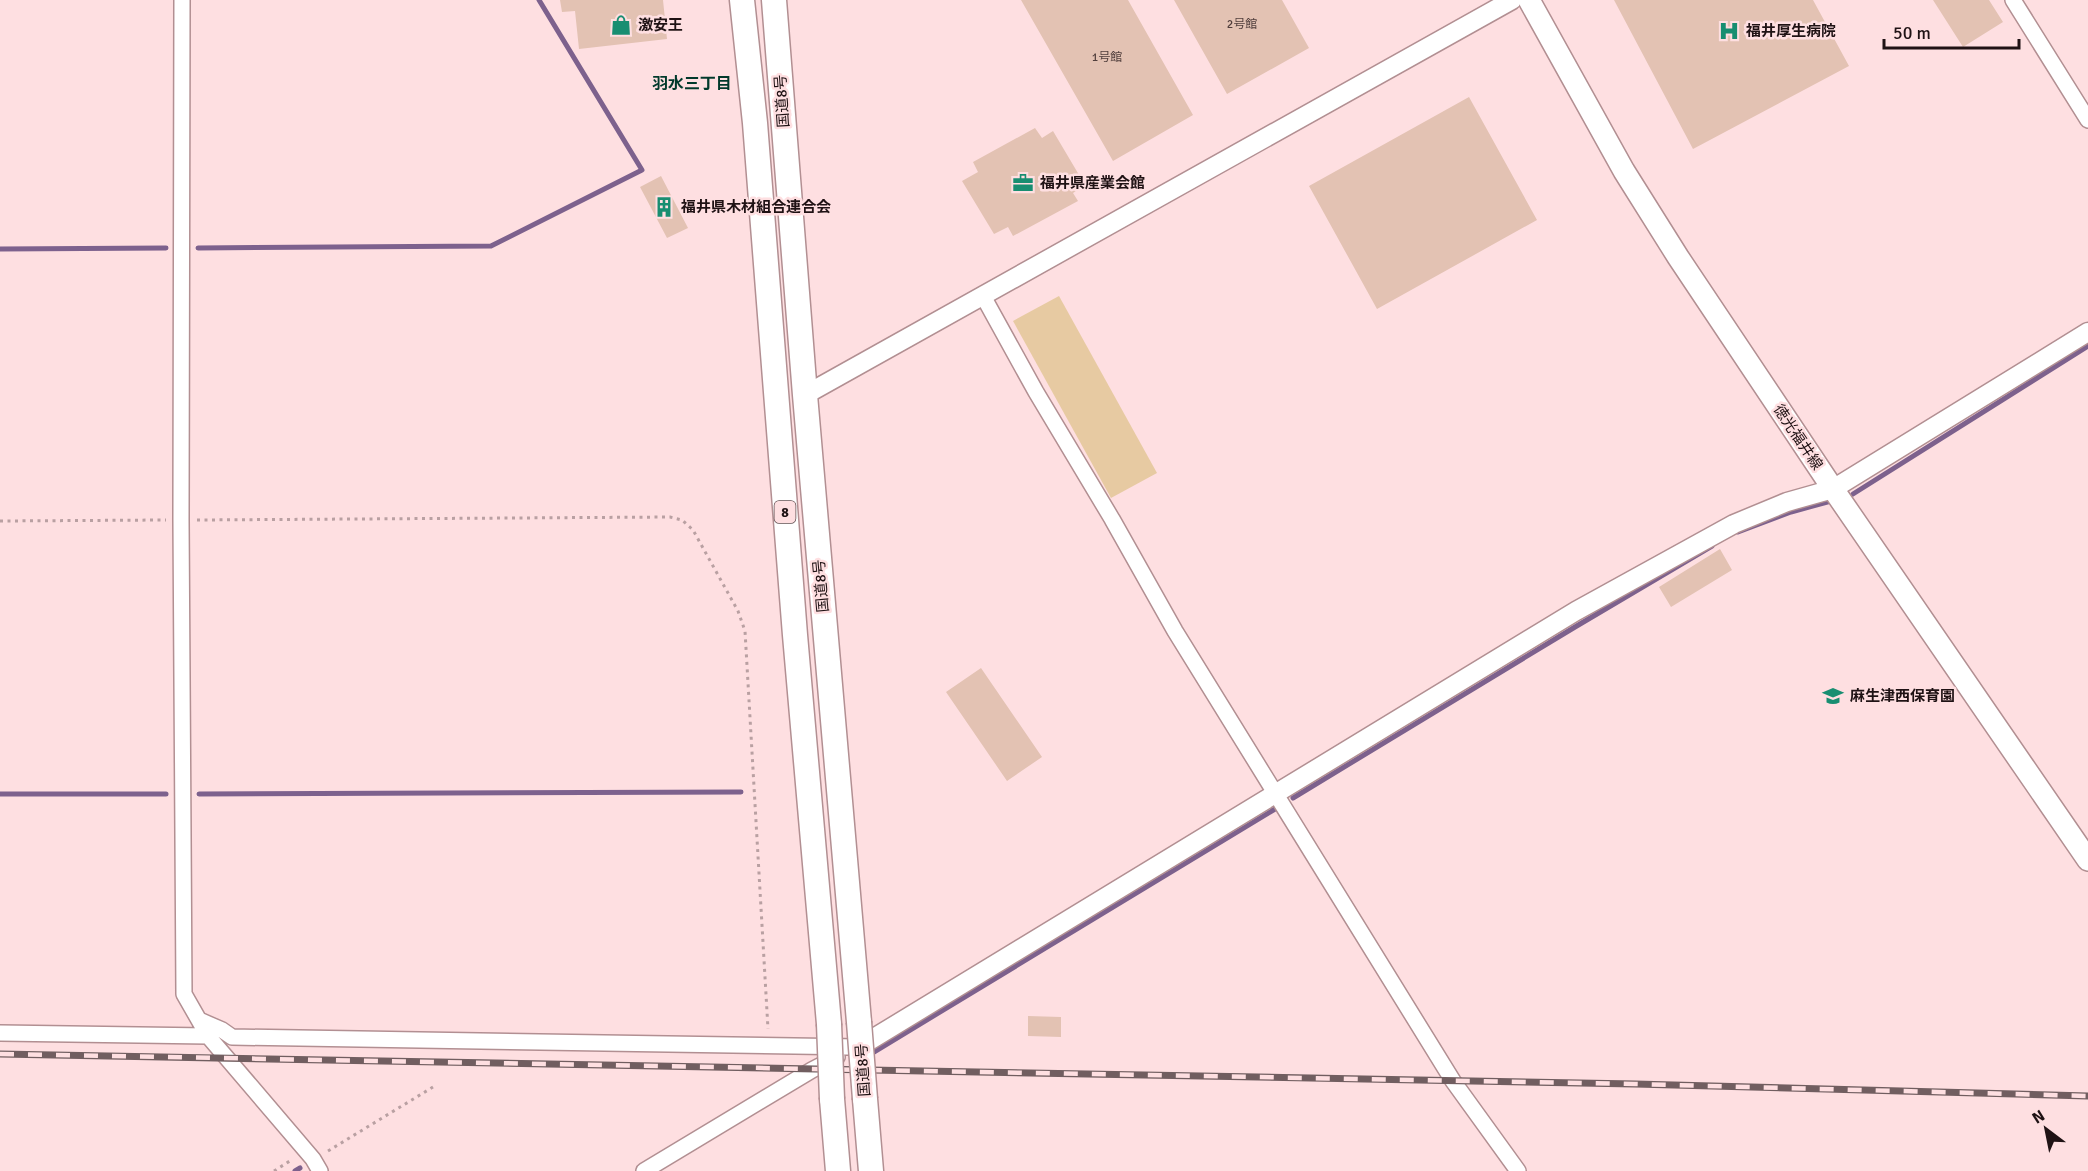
<svg xmlns="http://www.w3.org/2000/svg" width="2088" height="1171" font-family="Signika,'Noto Sans JP',sans-serif">
<rect width="100%" height="100%" fill="#fedfe1"/>
<!-- green -->
<path fill="#e7caa2" d="M 1059,296 L 1157,473 L 1111,498 L 1013,321 Z"/>
<g fill="none" stroke-linecap="round" stroke-linejoin="round">
<!-- stream -->
<path stroke="#7d618d" stroke-width="5" d="M 198,248 L 491,246 L 642,170 L 539,0
M 0,249 L 166,248
M 1853,494 L 2088,346
M 1738,532 L 1791,512 L 1831,501
M 0,794 L 166,794
M 199,794 L 741,792
M 1293,798 L 1575,627 L 1712,546
M 869,1055 L 1275,809
M 295,1171 L 300,1168"/>
</g>
<!-- building -->
<path fill="#e3c2b3" d="M 560,0 L 663,0 L 667,39 L 579,49 L 575,11 L 562,12 Z
M 1021,0 L 1128,0 L 1193,115 L 1113,161 Z
M 1174,0 L 1282,0 L 1309,48 L 1227,94 Z
M 1614,0 L 1813,0 L 1849,66 L 1693,149 Z
M 1933,0 L 1989,0 L 2003,22 L 1963,47 Z
M 1469,97 L 1537,220 L 1377,309 L 1309,186 Z
M 1035,128 L 1042,138 L 1053,131 L 1085,185 L 1073,193 L 1078,201 L 1013,236 L 1008,227 L 994,234 L 962,181 L 978,172 L 973,162 Z
M 661,176 L 688,228 L 667,238 L 640,187 Z
M 1720,549 L 1732,570 L 1671,607 L 1659,587 Z
M 981,668 L 1042,757 L 1007,781 L 946,692 Z
M 1028,1016 L 1061,1017 L 1061,1037 L 1028,1036 Z"/>
<g fill="none" stroke-linecap="round" stroke-linejoin="round">
<!-- minor casing -->
<g stroke="#b28f92" stroke-width="18">
<path id="minor" d="M 182,0 L 181,520 L 184,994 L 208,1036 L 313,1159 L 320,1171
M 2013,0 L 2088,120
M 983,296 L 1036,392 L 1112,519 L 1175,631 L 1453,1081 L 1518,1171
M 199,1020 L 222,1030 L 232,1037 L 859,1047
M 0,1033 L 208,1036
M 644,1171 L 812,1070 L 837,1057"/>
</g>
<!-- tertiary casing -->
<g stroke="#b28f92" stroke-width="21">
<path id="tertiary" d="M 805,395 L 1512,0
M 859,1047 L 1576,611 L 1734,524 L 1787,502 L 1833,489 L 2088,332"/>
</g>
<!-- secondary casing -->
<g stroke="#b28f92" stroke-width="24">
<path id="secondary" d="M 1529,0 L 1624,171 L 1678,257 L 1833,489 L 2088,860"/>
</g>
<!-- trunk casing -->
<g stroke="#b28f92" stroke-width="27">
<path id="trunk" d="M 742,0 L 755,123 L 795,635 L 829,1024
M 774,0 L 805,395 L 859,1022
M 832,1099 L 838,1171
M 865,1099 L 871,1171"/>
</g>
<!-- path -->
<path stroke="#b9a0a2" stroke-width="3" stroke-dasharray="3 4.5" stroke-linecap="butt" d="M 197,520 L 670,517 L 682,520 L 693,530 L 738,611 L 745,631 L 768,1029
M 0,521 L 166,520
M 328,1151 L 433,1087
M 274,1171 L 293,1159"/>
<!-- minor -->
<use href="#minor" stroke="#fff" stroke-width="15"/>
<!-- tertiary -->
<use href="#tertiary" stroke="#fff" stroke-width="18"/>
<!-- secondary -->
<use href="#secondary" stroke="#fff" stroke-width="21"/>
<!-- trunk -->
<use href="#trunk" stroke="#fff" stroke-width="24"/>
<!-- rail casing -->
<g stroke="#715e60" stroke-width="7">
<path id="rail" d="M 0,1054 L 1635,1084 L 2088,1096"/>
</g>
<!-- rail -->
<use href="#rail" stroke="#fedfe1" stroke-width="4.5" stroke-dasharray="14" stroke-linecap="butt"/>
<!-- trunk-bridge casing -->
<g stroke="#b28f92" stroke-width="27" stroke-linecap="butt">
<path id="trunk-bridge" d="M 859,1022 L 865,1099
M 829,1024 L 832,1099"/>
</g>
<!-- trunk-bridge -->
<use href="#trunk-bridge" stroke="#fff" stroke-width="24"/>
</g>
<!-- icons -->
<defs>
<g id="shop-bare" transform="scale(1.62)"><path d="M-5-2.5h2.3a2.7 3.5 0 0 1 5.4 0H5L5.5 6h-11ZM-1.5-2.5h3a1.5 2.3 0 0 0-3 0Z" fill="#188e71" stroke="#fedfe1" stroke-width="2.5" paint-order="stroke"/></g>
<g id="hospital-bare" transform="scale(1.62)"><path d="M-5-5h3v3.5h4V-5h3V5h-3V1.5h-4V5h-3Z" fill="#188e71" stroke="#fedfe1" stroke-width="2.5" paint-order="stroke"/></g>
<g id="office-bare" transform="scale(1.62)"><path d="M-6-3h4V-5.5h4V-3h4V5H-6ZM-1-4.5V-3h2v-1.5ZM-6 0V1H6V0Z" fill="#188e71" stroke="#fedfe1" stroke-width="2.5" paint-order="stroke"/></g>
<g id="building-bare" transform="scale(1.62)"><path d="M-4-6H4V6H1V3H-1V6H-4ZM-2.5-4.3h1.7v1.8h-1.7ZM.8-4.3h1.7v1.8H.8ZM-2.5-1h1.7V.8h-1.7ZM.8-1h1.7V.8H.8Z" fill="#188e71" stroke="#fedfe1" stroke-width="2.5" paint-order="stroke"/></g>
<g id="school-bare" transform="scale(1.62)"><path d="M0-5L7-2L0 1L-7-2ZM-4 1L0 2.5L4 1V4Q0 6-4 4Z" fill="#188e71" stroke="#fedfe1" stroke-width="2.5" paint-order="stroke"/></g>
</defs>
<g fill-rule="evenodd">
<use href="#shop-bare" x="621" y="25"/>
<use href="#hospital-bare" x="1729" y="31"/>
<use href="#office-bare" x="1023" y="183"/>
<use href="#building-bare" x="664" y="207"/>
<use href="#school-bare" x="1833" y="696"/>
</g>
<g text-anchor="middle" stroke-width="5" stroke-linejoin="round" paint-order="stroke">
<!-- number labels -->
<g font-size="12" fill="#503e3c">
<text x="1242" y="28">2号館</text>
<text x="1107" y="61">1号館</text>
</g>
<!-- shield labels -->
<rect fill="#fedfe1" stroke="#625052" stroke-width="1.5" x="774.5" y="501" width="21" height="22" rx="4.5"/>
<g font-size="14" font-weight="bold" fill="#1f1214">
<text x="785" y="517">8</text>
</g>
<!-- poi labels -->
<g font-size="15" font-weight="bold" fill="#1f1214" stroke="#fedfe1" text-anchor="start">
<text x="638" y="30">激安王</text>
<text x="1746" y="36">福井厚生病院</text>
<text x="1040" y="188">福井県産業会館</text>
<text x="681" y="212">福井県木材組合連合会</text>
<text x="1850" y="701">麻生津西保育園</text>
</g>
<!-- street labels -->
<g font-size="15" fill="#1f1214" stroke="#fedfe1">
<text transform="translate(782 101) rotate(-94)" y="5">国道8号</text>
<text transform="translate(1798 437) rotate(56)" y="5">徳光福井線</text>
<text transform="translate(821 586) rotate(-95)" y="5">国道8号</text>
<text transform="translate(863 1070) rotate(-94)" y="5">国道8号</text>
</g>
<!-- neighbourhood labels -->
<g font-size="16" font-weight="bold" fill="#01392b" stroke="#fedfe1">
<text x="692" y="89">羽水三丁目</text>
</g>
</g>
<!-- north arrow -->
<g transform="translate(2046 1129) rotate(328)" stroke="#fedfe1" stroke-width="4.5" paint-order="stroke">
<path d="M0-4.5L10 22L0 15L-10 22Z" fill="#1f1214"/>
<text y="-9" font-size="16" font-weight="bold" text-anchor="middle" fill="#1f1214">N</text>
</g>
<!-- scale -->
<path d="M1884 39v9h135v-9" fill="none" stroke="#1f1214" stroke-width="3"/>
<text x="1893" y="39" font-size="18" fill="#1f1214" stroke="#fedfe1" stroke-width="4.5" paint-order="stroke">50 m</text>
</svg>
